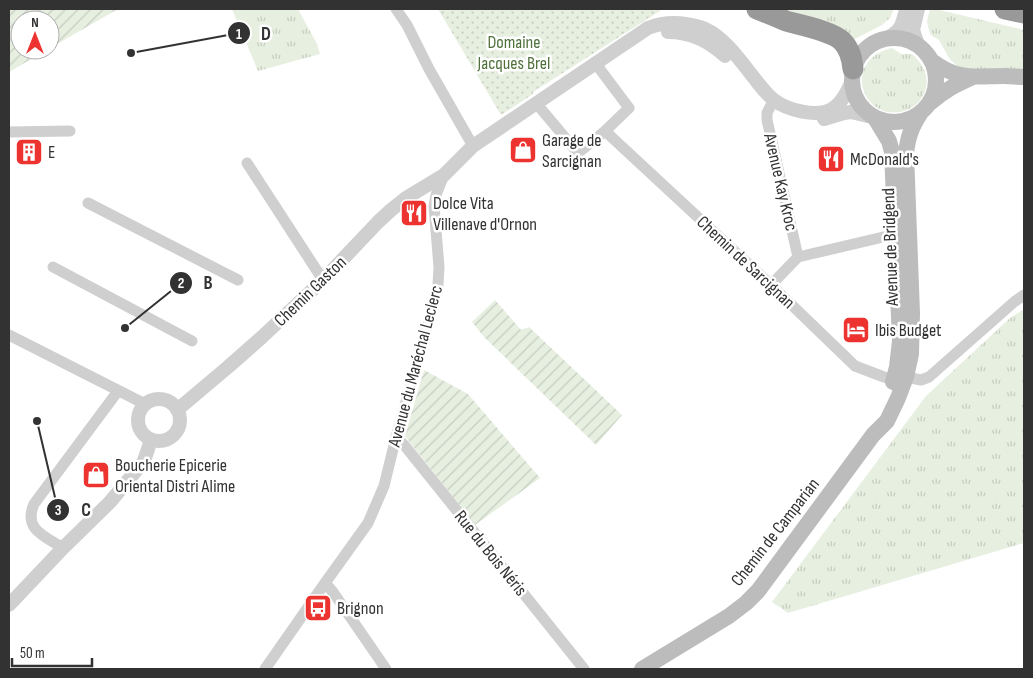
<svg xmlns="http://www.w3.org/2000/svg" width="1033" height="678" font-family="'Sofia Sans Condensed',sans-serif">
<defs>
<pattern id="grass-tufts" width="24" height="20" patternUnits="userSpaceOnUse" patternTransform="scale(1.25)"><rect width="24" height="20" fill="#e6efe0"/><path d="M3 7l-1-3M5 7V3M7 7l1-3M15 17l-1-3M17 17v-4M19 17l1-3" fill="none" stroke="#c6cdc1"/></pattern>
<pattern id="park-dots" width="8" height="8" patternUnits="userSpaceOnUse" patternTransform="scale(1.25)"><rect width="8" height="8" fill="#e6efe0"/><path d="M2 2h.1M6 6h.1" fill="none" stroke="#c6cdc1" stroke-width="1.8" stroke-linecap="round"/></pattern>
<pattern id="garden-furrows" width="10" height="10" patternUnits="userSpaceOnUse" patternTransform="scale(1.25)"><rect width="10" height="10" fill="#e6efe0"/><path d="M-1 1l2-2M0 10L10 0M9 11l2-2" fill="none" stroke="#c6cdc1"/></pattern>
</defs>
<rect width="100%" height="100%" fill="#fff"/>
<!-- grass -->
<path fill="url(#grass-tufts)" d="M 232,9 L 298,9 L 317,44 L 320,54 L 258,71 Z
M 767,9 L 894,9 L 890,18 L 882,25 L 853,40 Z
M 930,9 L 935,9 L 1024,30 L 1024,71 L 960,71 L 955,64 L 949,58 L 939,40 L 931,35 L 928,27 L 927,21 Z
M 892,48 L 901,54 L 912,54 C 923,64 930,76 925,91 C 922,100 915,107 907,110 C 864,126 839,61 892,48 Z
M 1024,309 L 1024,543 L 788,613 L 772,602 L 926,396 L 1010,318 Z"/>
<!-- park -->
<path fill="url(#park-dots)" d="M 438,9 L 663,9 L 533,92 L 533,94 L 501,115 Z"/>
<!-- garden -->
<path fill="url(#garden-furrows)" d="M 9,9 L 118,9 L 50,48 L 50,20 L 20,20 L 20,50 L 47,50 L 9,72 Z
M 495,300 L 521,330 L 529,327 L 622,415 L 596,445 L 484,337 L 472,322 Z
M 424,370 L 468,394 L 540,478 L 475,525 L 405,436 Z"/>
<g fill="none" stroke-linecap="round" stroke-linejoin="round">
<!-- minor -->
<path stroke="#cfcfcf" stroke-width="11" d="M 396,9 L 407,25 L 429,69 L 473,146
M 536,103 L 578,153 L 605,131 L 629,108 L 596,64
M 770,107 L 767,113 L 767,120 L 798,257
M 605,131 L 771,285 L 855,366 L 884,377 L 894,380 L 906,377 L 921,380 L 929,377 L 1014,302 L 1024,295
M 9,132 L 70,131
M 247,163 L 323,280
M 88,203 L 238,280
M 798,257 L 896,234
M 53,267 L 192,341
M 771,285 L 798,257
M 9,335 L 145,404
M 396,437 L 405,446 L 584,669
M 63,548 C 44,536 23,529 34,504 L 118,391
M 325,583 L 333,592 L 386,669
M 265,669 L 325,583 L 368,523 L 384,486 L 396,437 L 433,307 L 438,285 L 439,267 L 434,206 L 436,195 L 444,175"/>
<!-- tertiary -->
<path stroke="#cfcfcf" stroke-width="14" d="M 918,9 L 913,30 L 918,45
M 668,32 C 691,32 709,41 725,56
M 884,39 C 901,32 902,26 906,9
M 824,119 L 844,113 L 851,112 L 872,117
M138 420a21 21 0 1 1 42 0a21 21 0 1 1-42 0Z
M 177,410 L 228,367 L 262,337 L 323,280 L 378,222 L 391,210 L 406,198 L 444,175 L 473,146 L 648,28 C 661,23 673,22 686,24 C 692,25 699,26 705,29 C 726,38 744,66 758,83 C 763,89 768,96 774,100 C 787,110 817,118 832,109 C 842,103 847,92 852,81
M 9,605 L 63,548 L 110,502 L 144,461 L 151,440"/>
<!-- secondary -->
<path stroke="#bcbcbc" stroke-width="16" d="M852 80a42 42 0 1 1 84 0a42 42 0 1 1-84 0Z
M 932,61 C 958,81 975,76 1004,76 C 1011,76 1018,77 1024,77
M 930,103 C 945,90 955,85 973,77
M 875,118 L 889,141 L 892,152 L 900,341 L 897,367 L 893,382
M 642,669 L 729,616 L 746,603 L 758,591 L 873,435 L 887,421 L 898,398 L 906,377 L 911,354 L 912,313 L 906,153 C 908,137 911,128 920,114"/>
<!-- motorway -->
<path stroke="#999" stroke-width="21" d="M 757,9 C 767,13 777,17 786,21 C 800,25 832,31 842,41 C 850,49 852,58 853,69
M 1005,9 L 1024,13"/>
</g>
<!-- icons -->
<defs>
<g id="shop-square" transform="scale(1.4375)"><rect x="-9" y="-9" width="18" height="18" rx="4" fill="#ed3330" stroke="#fff"/><path d="M-5-2.5h2.3a2.7 3.5 0 0 1 5.4 0H5L5.5 6h-11ZM-1.5-2.5h3a1.5 2.3 0 0 0-3 0Z" fill="#fff"/></g>
<g id="building-square" transform="scale(1.4375)"><rect x="-9" y="-9" width="18" height="18" rx="4" fill="#ed3330" stroke="#fff"/><path d="M-4-6H4V6H1V3H-1V6H-4ZM-2.5-4.3h1.7v1.8h-1.7ZM.8-4.3h1.7v1.8H.8ZM-2.5-1h1.7V.8h-1.7ZM.8-1h1.7V.8H.8Z" fill="#fff"/></g>
<g id="restaurant-square" transform="scale(1.4375)"><rect x="-9" y="-9" width="18" height="18" rx="4" fill="#ed3330" stroke="#fff"/><path d="M-5-6h1v4h1v-4h1v4h1v-4h1v5L-1.5 .5V6h-2V.5L-5-1ZM5-6V6H3V1.5H1.5Q1.5-4 5-6Z" fill="#fff"/></g>
<g id="hotel-square" transform="scale(1.4375)"><rect x="-9" y="-9" width="18" height="18" rx="4" fill="#ed3330" stroke="#fff"/><path d="M-6-4.5h1.5V1H6V5H4.5V3h-9V5H-6ZM-4 0a1.8 1.8 0 1 1 3.6 0ZM.5 0V-2.5h3Q6-2.5 6 0Z" fill="#fff"/></g>
<g id="bus-square" transform="scale(1.4375)"><rect x="-9" y="-9" width="18" height="18" rx="4" fill="#ed3330" stroke="#fff"/><path d="M-5-6H5V4H4V6H2V4H-2V6H-4V4H-5ZM-3.5-4V0h7V-4ZM-3.5 1.2v1.5H-2V1.2ZM2 1.2v1.5H3.5V1.2Z" fill="#fff"/></g>
</defs>
<g fill-rule="evenodd">
<use href="#shop-square" x="523" y="150"/>
<use href="#building-square" x="29" y="152"/>
<use href="#restaurant-square" x="831" y="159"/>
<use href="#restaurant-square" x="414" y="213"/>
<use href="#hotel-square" x="856" y="330"/>
<use href="#shop-square" x="96" y="475"/>
<use href="#bus-square" x="318" y="608"/>
</g>
<g text-anchor="middle" stroke-width="5" stroke-linejoin="round" paint-order="stroke">
<!-- park labels -->
<g font-size="18" fill="#50703c" stroke="#fff">
<text x="514" y="48">Domaine<tspan x="514" dy="21">Jacques Brel</tspan></text>
</g>
<!-- poi labels -->
<g font-size="18" fill="#323232" stroke="#fff" text-anchor="start">
<text x="542" y="146">Garage de<tspan x="542" dy="21">Sarcignan</tspan></text>
<text x="48" y="158">E</text>
<text x="850" y="165">McDonald's</text>
<text x="433" y="209">Dolce Vita<tspan x="433" dy="21">Villenave d'Ornon</tspan></text>
<text x="875" y="336">Ibis Budget</text>
<text x="115" y="471">Boucherie Epicerie<tspan x="115" dy="21">Oriental Distri Alime</tspan></text>
<text x="337" y="614">Brignon</text>
</g>
<!-- street labels -->
<g font-size="18" fill="#323232" stroke="#fff">
<text transform="translate(781 182) rotate(77)" y="6">Avenue Kay Kroc</text>
<text transform="translate(890 247) rotate(-92)" y="6">Avenue de Bridgend</text>
<text transform="translate(746 262) rotate(43)" y="6">Chemin de Sarcignan</text>
<text transform="translate(310 291) rotate(-44)" y="6">Chemin Gaston</text>
<text transform="translate(415 366) rotate(-75)" y="6">Avenue du Maréchal Leclerc</text>
<text transform="translate(775 532) rotate(-52)" y="6">Chemin de Camparian</text>
<text transform="translate(491 553) rotate(51)" y="6">Rue du Bois Néris</text>
</g>
</g>
<!-- callouts -->
<path fill="none" stroke="#323232" stroke-width="2" d="M131 53L239 33M125 328L181 283M37 421L58 510"/>
<g fill="#323232" stroke="#fff" stroke-width="2">
<circle cx="131" cy="53" r="5"/>
<circle cx="125" cy="328" r="5"/>
<circle cx="37" cy="421" r="5"/>
<circle cx="239" cy="33" r="12"/>
<circle cx="181" cy="283" r="12"/>
<circle cx="58" cy="510" r="12"/>
</g>
<g font-size="15" text-anchor="middle" font-weight="bold" fill="#fff">
<text x="239" y="39">1</text>
<text x="181" y="288">2</text>
<text x="58" y="515">3</text>
</g>
<g font-size="19" text-anchor="middle" font-weight="bold" fill="#323232" stroke="#fff" stroke-width="5" stroke-linejoin="round" paint-order="stroke">
<text x="266" y="40">D</text>
<text x="208" y="289">B</text>
<text x="86" y="516">C</text>
</g>
<!-- border -->
<rect width="1033" height="678" fill="none" stroke="#323232" stroke-width="20"/>
<!-- north arrow -->
<g transform="translate(35 35)"><circle r="24" fill="#ffffff" stroke="#adadad"/>
<path d="M0-4L9 19L0 12L-9 19Z" fill="#ed3330"/>
<text y="-8" font-size="14" font-weight="bold" text-anchor="middle" fill="#323232">N</text>
</g>
<!-- scale -->
<path d="M12 658v8h80v-8" fill="none" stroke="#323232" stroke-width="2.5"/>
<text x="20" y="658" font-size="15" fill="#323232" stroke="#ffffff" stroke-width="4" paint-order="stroke">50 m</text>
</svg>
